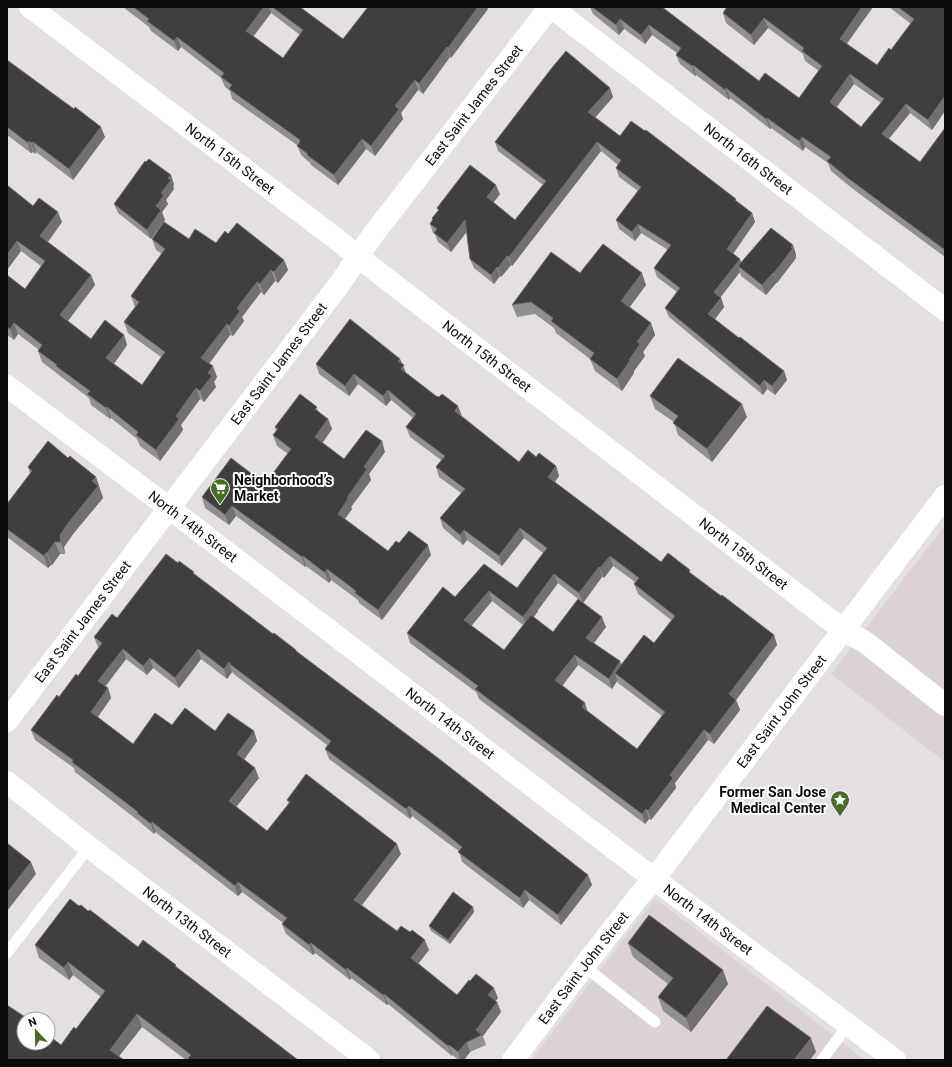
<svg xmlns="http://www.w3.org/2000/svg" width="952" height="1067" font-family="Roboto,sans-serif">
<rect width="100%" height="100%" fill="#e4e0e2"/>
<!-- built -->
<path fill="#ddd1d8" d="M 945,525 L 945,762 L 831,674 Z
M 655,898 L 865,1060 L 531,1060 Z"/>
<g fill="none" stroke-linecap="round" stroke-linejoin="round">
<!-- service -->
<path stroke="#fff" stroke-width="11" d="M 7,953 L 89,847
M 584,966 L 655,1022
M 822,1060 L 848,1025"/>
<!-- minor -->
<g stroke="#fff" stroke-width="22">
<path id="s1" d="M 30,7 L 339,241 L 375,270 L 843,630 L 865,642 L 945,705"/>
<path id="s2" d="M 551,7 L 945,310"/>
<path id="s3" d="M 7,386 L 169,508 L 633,863 L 895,1060"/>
<path id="s4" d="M 513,1060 L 584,966 L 639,896 L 654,879 L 945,496"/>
</g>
<!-- tertiary -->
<path stroke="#fff" stroke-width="22" id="s5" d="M 7,721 L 341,282 L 372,236 L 550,7"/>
<!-- secondary -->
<path stroke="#fff" stroke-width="22" id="s6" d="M 7,782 L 89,847 L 369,1060"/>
</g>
<!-- wall -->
<path fill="#928f91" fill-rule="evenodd" d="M 123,7 L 300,7 L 343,39 L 488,9 L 451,58 L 450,57 L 423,94 L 418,90 L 401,113 L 403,119 L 375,156 L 366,149 L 338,185 L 311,165 L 310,163 L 301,155 L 297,145 L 232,99 L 230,91 L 225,87 L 221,78 L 181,47 L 178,51 L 151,31 L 149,27 ZM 271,13 L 300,35 L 283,58 L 253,36 Z
M 590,7 L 662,7 L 759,81 L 799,98 L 819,71 L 805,61 L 803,54 L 768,28 L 754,45 L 726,23 L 723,13 L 727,7 L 873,7 L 847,44 L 877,65 L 891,50 L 911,24 L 889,7 L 945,7 L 945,111 L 932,130 L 910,113 L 889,139 L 920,162 L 945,128 L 945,257 L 853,189 L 831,171 L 828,163 L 805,147 L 803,151 L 771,128 L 770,129 L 730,98 L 729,100 L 696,75 L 695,76 L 680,64 L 676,55 L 677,53 L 652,35 L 645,44 L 624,29 L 619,35 L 593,14 ZM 854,84 L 881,103 L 861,127 L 837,107 Z
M 7,60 L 105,137 L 73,180 L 36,152 L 35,154 L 33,152 L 31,153 L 7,135 Z
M 610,88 L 613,97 L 595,118 L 620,136 L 737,202 L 752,213 L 755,222 L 733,254 L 741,263 L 796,254 L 796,258 L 777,283 L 777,282 L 766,295 L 741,276 L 740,272 L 721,297 L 724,307 L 715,319 L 739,338 L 784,371 L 787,380 L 775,395 L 767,389 L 763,395 L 669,317 L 665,308 L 677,292 L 657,277 L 654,268 L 668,250 L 641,233 L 635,241 L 619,229 L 616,220 L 638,191 L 619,177 L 616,168 L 618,165 L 601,151 L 512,266 L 511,265 L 501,277 L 500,276 L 494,284 L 474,268 L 470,259 L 467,231 L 451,252 L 438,242 L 435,234 L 433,233 L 430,224 L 433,220 L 432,218 L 438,211 L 437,208 L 500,194 L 493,203 L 515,220 L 543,185 L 498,151 L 495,142 Z
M 171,175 L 174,185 L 173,186 L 174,189 L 166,200 L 168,204 L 162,212 L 165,220 L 151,239 L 118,213 L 114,204 Z
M 7,185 L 33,206 L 62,222 L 48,242 L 91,275 L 95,285 L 68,321 L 91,339 L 124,335 L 127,345 L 114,364 L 142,385 L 161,357 L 128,333 L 124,322 L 135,307 L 131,296 L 162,254 L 156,250 L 152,239 L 189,239 L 216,243 L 228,234 L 284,260 L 288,270 L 278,283 L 275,281 L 264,295 L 261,292 L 242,317 L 244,321 L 233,336 L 230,335 L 209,364 L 217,377 L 214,382 L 216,387 L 204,402 L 200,399 L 181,425 L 183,430 L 160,461 L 140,446 L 137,439 L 111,418 L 110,419 L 91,405 L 89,398 L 60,376 L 59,375 L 42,362 L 38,351 L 39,350 L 18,334 L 14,340 L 7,335 L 7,275 L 25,289 L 41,266 L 21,251 L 7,270 Z
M 580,273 L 646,285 L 630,307 L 651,323 L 655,335 L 643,352 L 645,356 L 634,371 L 634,373 L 622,391 L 595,371 L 590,359 L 556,333 L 554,328 L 535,314 L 517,317 L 512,305 Z
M 400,359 L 406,373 L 519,462 L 536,457 L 556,466 L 559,476 L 555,482 L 661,562 L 692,574 L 774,635 L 777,645 L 736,700 L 740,710 L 714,744 L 708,740 L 675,783 L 676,788 L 651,820 L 649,819 L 645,824 L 479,699 L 476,692 L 410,643 L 407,633 L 455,597 L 484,564 L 517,588 L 543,553 L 524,538 L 502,566 L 467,540 L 463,545 L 443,528 L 440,518 L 461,493 L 439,477 L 436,467 L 441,460 L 410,437 L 406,427 L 413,418 L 391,400 L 386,406 L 358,384 L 349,396 L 319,374 L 316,364 ZM 613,566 L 635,582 L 634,584 L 638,594 L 671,620 L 654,643 L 621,664 L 594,643 L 606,627 L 583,603 L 602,577 L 604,578 ZM 558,583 L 578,599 L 553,632 L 534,617 L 538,611 L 538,610 ZM 492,601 L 523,625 L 504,650 L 471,626 ZM 578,665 L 612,689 L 617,681 L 618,683 L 662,716 L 637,749 L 588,712 L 562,686 Z
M 650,396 L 747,417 L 712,462 L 678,435 L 674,422 L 655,409 Z
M 317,407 L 318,412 L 328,419 L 332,429 L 322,443 L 344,459 L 385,452 L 369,474 L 371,480 L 351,507 L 352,509 L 345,519 L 388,551 L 399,543 L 431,555 L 382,620 L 359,603 L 358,600 L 331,580 L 329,583 L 306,566 L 305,567 L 236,516 L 229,525 L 205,508 L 202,497 L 265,484 L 288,454 L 277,446 L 273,435 L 276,431 L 275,427 Z
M 68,458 L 96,477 L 103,498 L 73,534 L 64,547 L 65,554 L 60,554 L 52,565 L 51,565 L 48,568 L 7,537 L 7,504 L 30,474 L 28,467 Z
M 178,563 L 195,575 L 297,652 L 588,875 L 592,885 L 561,925 L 529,900 L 523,908 L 520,906 L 462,862 L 459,851 L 449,844 L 412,816 L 410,819 L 329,759 L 325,749 L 327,745 L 235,675 L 232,672 L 227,679 L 201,659 L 179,688 L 153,668 L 147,675 L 126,659 L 105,686 L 108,688 L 111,698 L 98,717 L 133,744 L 172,725 L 215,731 L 254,731 L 257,741 L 244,759 L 259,778 L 236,807 L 267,831 L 289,804 L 287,800 L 401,854 L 362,905 L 397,931 L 429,950 L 418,963 L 457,995 L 498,998 L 495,1001 L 497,1002 L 501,1012 L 483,1036 L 486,1045 L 470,1052 L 464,1060 L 459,1060 L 452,1055 L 452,1056 L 388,1004 L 387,1005 L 351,978 L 350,980 L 315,953 L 313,955 L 286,934 L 282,924 L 283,923 L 242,892 L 238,896 L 155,832 L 154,834 L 141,823 L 140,822 L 75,772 L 74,768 L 35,740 L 31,730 L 78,676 L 99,647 L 98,647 L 94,637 L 117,618 Z
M 79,906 L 88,911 L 138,947 L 176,965 L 176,967 L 298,1060 L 186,1060 L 142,1027 L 119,1056 L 61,1045 L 76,1029 L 101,997 L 73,975 L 69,980 L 39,958 L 35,945 Z
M 473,907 L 474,912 L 450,944 L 431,931 L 429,926 Z
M 628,943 L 728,984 L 691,1032 L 663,1011 L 658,997 L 668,984 L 633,957 Z"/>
<!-- shaded-wall -->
<path fill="#726f71" d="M 264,7 L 269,7 L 271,13 L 250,41 L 246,31 Z
M 478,7 L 487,7 L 488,9 L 451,58 L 448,48 Z
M 862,7 L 873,7 L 843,48 L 840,39 Z
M 764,18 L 768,28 L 754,45 L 751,35 Z
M 620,19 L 624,29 L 619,35 L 616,25 Z
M 649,25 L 652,35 L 645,44 L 641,35 Z
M 177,37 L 181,47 L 178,51 L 174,41 Z
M 447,47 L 450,57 L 423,94 L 419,84 Z
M 693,65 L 696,75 L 695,76 L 692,66 Z
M 850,74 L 854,84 L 833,111 L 830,102 Z
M 415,80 L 418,90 L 401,113 L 403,119 L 375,156 L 371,146 L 395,106 Z
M 610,88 L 613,97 L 591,122 L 588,112 Z
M 726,88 L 730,98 L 729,100 L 725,90 Z
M 945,96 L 945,111 L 932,130 L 928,120 Z
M 906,104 L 910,113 L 885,143 L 882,134 Z
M 767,118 L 771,128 L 770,129 L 766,119 Z
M 101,127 L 105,137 L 73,180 L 69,169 Z
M 802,137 L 805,147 L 803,151 L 799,141 Z
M 362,139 L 366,149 L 338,185 L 334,175 Z
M 29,141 L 33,152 L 31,153 L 28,143 Z
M 33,142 L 36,152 L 35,154 L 31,143 Z
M 597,142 L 601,151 L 512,266 L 509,257 Z
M 171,175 L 174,185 L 173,186 L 174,189 L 166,200 L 168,204 L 162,212 L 165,220 L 151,239 L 147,230 L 156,206 L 161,193 L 168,178 Z
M 496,185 L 500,194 L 490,207 L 487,197 Z
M 58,212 L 62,222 L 44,247 L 40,236 Z
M 752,213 L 755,222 L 730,258 L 727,249 Z
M 465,220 L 469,229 L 451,252 L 447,243 Z
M 638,224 L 641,233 L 635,241 L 632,232 Z
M 17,241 L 21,251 L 7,270 L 7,255 Z
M 793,245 L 796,254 L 796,258 L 777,283 L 774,273 Z
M 507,256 L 511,265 L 501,277 L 498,268 Z
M 740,259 L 743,268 L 738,266 L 740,272 L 717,301 L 714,292 Z
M 284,260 L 288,270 L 278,283 L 274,272 Z
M 497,267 L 500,276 L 494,284 L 491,275 Z
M 271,270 L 275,281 L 264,295 L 260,284 Z
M 642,273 L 646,285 L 625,313 L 621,301 Z
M 773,273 L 777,282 L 766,295 L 762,285 Z
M 91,275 L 95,285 L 64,326 L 60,315 Z
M 257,282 L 261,292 L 242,317 L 244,321 L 233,336 L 229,326 L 237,308 Z
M 721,298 L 724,307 L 712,323 L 708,314 Z
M 14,323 L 18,334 L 14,340 L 10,329 Z
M 651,323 L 655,335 L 643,352 L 645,356 L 634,371 L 634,373 L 622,391 L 617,379 L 629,360 L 637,342 Z
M 227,324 L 230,335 L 205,369 L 201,358 Z
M 124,335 L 127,345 L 110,369 L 106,358 Z
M 400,359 L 407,375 L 405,378 L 398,361 Z
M 213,366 L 217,377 L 214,382 L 216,387 L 204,402 L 200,391 L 208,373 Z
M 784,371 L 787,380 L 775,395 L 772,386 Z
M 354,374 L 358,384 L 349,396 L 345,386 Z
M 764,380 L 767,389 L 763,395 L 760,386 Z
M 196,388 L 200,399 L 181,425 L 183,430 L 160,461 L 156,450 L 176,416 Z
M 388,390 L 391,400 L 386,406 L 383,396 Z
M 742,404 L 747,417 L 712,462 L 707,449 Z
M 458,406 L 462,416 L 455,411 Z
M 107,407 L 111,418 L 110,419 L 106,408 Z
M 328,419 L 332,429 L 319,448 L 315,437 Z
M 382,441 L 385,452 L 369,474 L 371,480 L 351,507 L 352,509 L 341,524 L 338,514 L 364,467 Z
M 556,466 L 559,476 L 551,487 L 548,477 Z
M 96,477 L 103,498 L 73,534 L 64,547 L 65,554 L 61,542 L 60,535 L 92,481 Z
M 232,506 L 236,516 L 229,525 L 225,515 Z
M 520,528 L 524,538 L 502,566 L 499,556 Z
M 464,530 L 467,540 L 463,545 L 460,535 Z
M 55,542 L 60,554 L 52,565 L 47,553 Z
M 428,545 L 431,555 L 382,620 L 378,610 Z
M 46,553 L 51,565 L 48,568 L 44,556 Z
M 303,556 L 306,566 L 305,567 L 302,557 Z
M 610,556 L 613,566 L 604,578 L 600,568 Z
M 599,567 L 602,577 L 583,603 L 579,593 Z
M 327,569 L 331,580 L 329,583 L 325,573 Z
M 554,574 L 558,583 L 538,610 L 538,611 L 527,627 L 523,617 L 534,601 Z
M 489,591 L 492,601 L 468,630 L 464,620 Z
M 602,617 L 606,627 L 590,648 L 586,638 Z
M 774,635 L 777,645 L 733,704 L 729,694 Z
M 123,649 L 126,659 L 102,691 L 98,681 Z
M 198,649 L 201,659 L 179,688 L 175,678 Z
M 575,655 L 578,665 L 559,690 L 555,680 Z
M 150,658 L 153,668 L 147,675 L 143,666 Z
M 620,661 L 624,671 L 615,673 L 617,681 L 612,689 L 609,679 Z
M 229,662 L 232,672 L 227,679 L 224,669 Z
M 108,688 L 111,698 L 94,722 L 91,712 Z
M 736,700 L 740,710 L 714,744 L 710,734 Z
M 585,703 L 588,713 L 582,707 Z
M 704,730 L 708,740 L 675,783 L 676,788 L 651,820 L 648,811 L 670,775 Z
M 254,731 L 257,741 L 241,764 L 237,754 Z
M 255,768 L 259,778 L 233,811 L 229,801 Z
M 409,806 L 412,816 L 410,819 L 406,809 Z
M 646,809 L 649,819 L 645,824 L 642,814 Z
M 152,822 L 155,832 L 154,834 L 151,824 Z
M 397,844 L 401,854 L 358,910 L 354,900 Z
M 31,862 L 36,874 L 7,911 L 7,893 Z
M 588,875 L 592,885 L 561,925 L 558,915 Z
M 238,882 L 242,892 L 238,896 L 235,886 Z
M 525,890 L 529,900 L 523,908 L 520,898 Z
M 473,907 L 474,912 L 450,944 L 448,940 Z
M 425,940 L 429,950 L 415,968 L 411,958 Z
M 311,943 L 315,953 L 313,955 L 309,945 Z
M 68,962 L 73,975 L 69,980 L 64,968 Z
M 347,968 L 351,978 L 350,980 L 346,970 Z
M 723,970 L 728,984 L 691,1032 L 686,1018 Z
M 494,988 L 498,998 L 492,1005 L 488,995 Z
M 384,994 L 388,1004 L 387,1005 L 383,995 Z
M 497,1002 L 501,1012 L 483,1036 L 476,1030 Z
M 137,1014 L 142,1027 L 116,1060 L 110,1050 Z
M 811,1038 L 816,1052 L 810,1060 L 794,1060 Z
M 467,1042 L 470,1052 L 464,1060 L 461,1060 L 458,1052 Z
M 449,1045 L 452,1055 L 452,1056 L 448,1046 Z"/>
<!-- building -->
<path fill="#413e40" stroke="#726f71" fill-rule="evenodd" d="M 133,7 L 264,7 L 246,31 L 283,58 L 303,30 L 272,7 L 300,7 L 343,39 L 368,7 L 478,7 L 448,48 L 447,47 L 419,84 L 415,80 L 395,106 L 399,109 L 371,146 L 362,139 L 334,175 L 307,155 L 308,154 L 297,146 L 300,142 L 299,141 L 300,140 L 229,89 L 232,85 L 221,77 L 224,73 L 177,37 L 174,41 L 147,21 L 149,19 Z
M 592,7 L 662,7 L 759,81 L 765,73 L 799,98 L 822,66 L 802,51 L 804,48 L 764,18 L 751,35 L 723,13 L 727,7 L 862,7 L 840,39 L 877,65 L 889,48 L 891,50 L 914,19 L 898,7 L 945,7 L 945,96 L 928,120 L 906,104 L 882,134 L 920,162 L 945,128 L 945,250 L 849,179 L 827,161 L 831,157 L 802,137 L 799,141 L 767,118 L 766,119 L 726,88 L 725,90 L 693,65 L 692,66 L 676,55 L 681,48 L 649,25 L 641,35 L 620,19 L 616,25 ZM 850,74 L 884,99 L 861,127 L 830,102 Z
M 566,51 L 610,88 L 588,112 L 620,136 L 631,121 L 645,131 L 646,130 L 736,199 L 735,200 L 752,213 L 727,249 L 740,259 L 714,292 L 721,298 L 708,314 L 739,338 L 740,337 L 784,371 L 772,386 L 764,380 L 760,386 L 665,308 L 680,288 L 654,268 L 671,245 L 638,224 L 632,232 L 616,220 L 641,187 L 616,168 L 621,160 L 597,142 L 509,257 L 507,256 L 498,268 L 497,267 L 491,275 L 470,259 L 465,220 L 447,243 L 434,233 L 437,229 L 430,224 L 433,219 L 432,218 L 439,210 L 437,208 L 470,165 L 496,185 L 487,197 L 515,220 L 546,181 L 495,142 L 551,69 Z
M 7,60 L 74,109 L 75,107 L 101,127 L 69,169 L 33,142 L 31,143 L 29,141 L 28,143 L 7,127 Z
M 149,159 L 171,175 L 168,178 L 171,180 L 161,193 L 164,195 L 156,206 L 161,210 L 147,230 L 114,204 L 145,161 L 146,162 Z
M 7,185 L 33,206 L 39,198 L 58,212 L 40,236 L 91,275 L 60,315 L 91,339 L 105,320 L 124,335 L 106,358 L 142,385 L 165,352 L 124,322 L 139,302 L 131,296 L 165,249 L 152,239 L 164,222 L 189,239 L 195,229 L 216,243 L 225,231 L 228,234 L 237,223 L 284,260 L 274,272 L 271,270 L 260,284 L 257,282 L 237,308 L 240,311 L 229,326 L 227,324 L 201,358 L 213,366 L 208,373 L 212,376 L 200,391 L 196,388 L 176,416 L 179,419 L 156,450 L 136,435 L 138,432 L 107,407 L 106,408 L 87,394 L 90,391 L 56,366 L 57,365 L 38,351 L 42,345 L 14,323 L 10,329 L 7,327 L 7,275 L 25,289 L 45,261 L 17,241 L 7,255 Z
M 771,228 L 793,245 L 791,247 L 793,248 L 774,273 L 773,273 L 762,285 L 738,266 Z
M 603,244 L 642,273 L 621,301 L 651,323 L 637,342 L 640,344 L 629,360 L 630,361 L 617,379 L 590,359 L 594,353 L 551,321 L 553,318 L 531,302 L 512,305 L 551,252 L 580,273 Z
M 350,319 L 400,359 L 398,361 L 404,365 L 401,369 L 436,396 L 439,397 L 442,394 L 458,406 L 455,411 L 519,462 L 528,450 L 536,457 L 539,453 L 556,466 L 548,477 L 661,562 L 668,553 L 690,570 L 689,572 L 721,596 L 722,595 L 774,635 L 729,694 L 736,700 L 710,734 L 704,730 L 670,775 L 673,778 L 648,811 L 646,809 L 642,814 L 475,689 L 478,686 L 407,633 L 443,587 L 455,597 L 484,564 L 517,588 L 547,548 L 520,528 L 499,556 L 464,530 L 460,535 L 440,518 L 465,489 L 436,467 L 445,456 L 406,427 L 416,414 L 388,390 L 383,396 L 354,374 L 345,386 L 316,364 ZM 610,556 L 639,578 L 634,584 L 675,616 L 654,643 L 644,635 L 615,673 L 665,712 L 637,749 L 582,707 L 585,703 L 555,680 L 575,655 L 609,679 L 620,661 L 586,638 L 602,617 L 578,599 L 553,632 L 531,615 L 504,650 L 464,620 L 489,591 L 523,617 L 535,601 L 534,601 L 554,574 L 579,593 L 599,567 L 600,568 Z
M 678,358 L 742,404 L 707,449 L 673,423 L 678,416 L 650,396 Z
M 300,394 L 317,407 L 315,409 L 328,419 L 315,437 L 344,459 L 366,430 L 382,441 L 364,467 L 367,469 L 347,498 L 348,499 L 338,514 L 388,551 L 396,541 L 399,543 L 409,531 L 428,545 L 378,610 L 355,593 L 356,591 L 327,569 L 325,573 L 303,556 L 302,557 L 232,506 L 225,515 L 202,497 L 231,458 L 265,484 L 291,449 L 273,435 L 278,429 L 275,427 Z
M 48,441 L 68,458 L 70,456 L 96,477 L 92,481 L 98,486 L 69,522 L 60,535 L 61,542 L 55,542 L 47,553 L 46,553 L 44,556 L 7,529 L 7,504 L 32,471 L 28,467 Z
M 166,554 L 178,563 L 179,561 L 194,572 L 193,573 L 273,634 L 274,633 L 296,650 L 296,651 L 438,758 L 588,875 L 558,915 L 525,890 L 520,898 L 517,896 L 458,852 L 462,847 L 446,834 L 409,806 L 406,809 L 325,749 L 331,741 L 231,665 L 229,662 L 224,669 L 198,649 L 175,678 L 150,658 L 143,666 L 123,649 L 98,681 L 108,688 L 91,712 L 133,744 L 155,713 L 172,725 L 185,708 L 215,731 L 228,713 L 254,731 L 237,754 L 255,768 L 229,801 L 267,831 L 290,802 L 287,800 L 306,774 L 397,844 L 354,900 L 397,931 L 401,926 L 410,932 L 412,930 L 425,940 L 411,958 L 457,995 L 469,980 L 470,981 L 476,974 L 494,988 L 488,995 L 497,1002 L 476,1030 L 482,1035 L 467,1042 L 458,1052 L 449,1045 L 448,1046 L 384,994 L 383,995 L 347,968 L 346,970 L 311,943 L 309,945 L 282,924 L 287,918 L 238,882 L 235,886 L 152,822 L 151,824 L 137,813 L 138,812 L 72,762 L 73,760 L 31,730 L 57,695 L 59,697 L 76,674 L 78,676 L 102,643 L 94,637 L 112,614 L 117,618 Z
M 7,843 L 31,862 L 7,893 Z
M 453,892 L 473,907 L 448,940 L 429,926 Z
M 70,899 L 79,906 L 81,905 L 88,911 L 90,910 L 138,947 L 143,940 L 176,965 L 175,966 L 298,1060 L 190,1060 L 188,1058 L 191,1055 L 137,1014 L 110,1050 L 124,1060 L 7,1060 L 7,1005 L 28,1019 L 24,1019 L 24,1043 L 48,1043 L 48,1035 L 61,1045 L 74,1027 L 76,1029 L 105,991 L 68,962 L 64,968 L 35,945 Z
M 649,915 L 723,970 L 686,1018 L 658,997 L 673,978 L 628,943 Z
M 767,1006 L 811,1038 L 794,1060 L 726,1060 Z"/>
<!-- icons -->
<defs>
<g id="supermarket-pin" transform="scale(1)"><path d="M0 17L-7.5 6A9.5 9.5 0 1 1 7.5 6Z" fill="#486d26" stroke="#fff"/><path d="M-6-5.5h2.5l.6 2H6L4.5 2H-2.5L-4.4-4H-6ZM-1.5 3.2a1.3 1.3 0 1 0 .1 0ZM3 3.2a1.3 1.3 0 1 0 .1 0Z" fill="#fff"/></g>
<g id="sight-pin" transform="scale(1)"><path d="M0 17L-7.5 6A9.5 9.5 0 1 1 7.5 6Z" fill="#486d26" stroke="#fff"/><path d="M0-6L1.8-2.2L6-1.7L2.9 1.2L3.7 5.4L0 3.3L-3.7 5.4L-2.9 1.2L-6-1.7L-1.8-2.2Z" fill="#fff"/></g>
</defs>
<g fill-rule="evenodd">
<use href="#supermarket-pin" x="220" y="488"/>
<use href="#sight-pin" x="840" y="800"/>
</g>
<g text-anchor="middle" stroke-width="4" stroke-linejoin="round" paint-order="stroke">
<!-- street labels -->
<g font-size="14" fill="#0d0c0d" stroke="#fff">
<text dy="5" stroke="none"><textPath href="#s5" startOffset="773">East Saint James Street</textPath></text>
<text dy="5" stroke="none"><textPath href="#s2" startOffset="249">North 16th Street</textPath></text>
<text dy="5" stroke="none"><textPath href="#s1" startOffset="251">North 15th Street</textPath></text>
<text dy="5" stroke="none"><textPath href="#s1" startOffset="575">North 15th Street</textPath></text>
<text dy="5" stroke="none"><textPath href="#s5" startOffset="449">East Saint James Street</textPath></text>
<text dy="5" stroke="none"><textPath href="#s3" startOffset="233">North 14th Street</textPath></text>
<text dy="5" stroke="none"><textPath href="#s1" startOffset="899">North 15th Street</textPath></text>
<text dy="5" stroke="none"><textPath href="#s5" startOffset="125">East Saint James Street</textPath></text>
<text dy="5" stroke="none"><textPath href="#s4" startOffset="440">East Saint John Street</textPath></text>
<text dy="5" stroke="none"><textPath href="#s3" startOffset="557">North 14th Street</textPath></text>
<text dy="5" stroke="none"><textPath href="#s3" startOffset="881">North 14th Street</textPath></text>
<text dy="5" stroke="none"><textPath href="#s6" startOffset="228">North 13th Street</textPath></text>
<text dy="5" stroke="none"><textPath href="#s4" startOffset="116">East Saint John Street</textPath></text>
</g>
<!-- poi labels -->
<g font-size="14" font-weight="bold" fill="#0d0c0d" stroke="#fff" text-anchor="start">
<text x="234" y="485">Neighborhood’s<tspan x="234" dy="16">Market</tspan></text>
<text x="826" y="797" text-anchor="end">Former San Jose<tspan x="826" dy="16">Medical Center</tspan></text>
</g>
</g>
<!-- border -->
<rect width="952" height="1067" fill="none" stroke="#0d0c0d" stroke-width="16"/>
<!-- north arrow -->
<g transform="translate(36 1031) rotate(338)"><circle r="19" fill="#ffffff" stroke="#9e9e9e"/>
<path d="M0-3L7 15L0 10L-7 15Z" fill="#486d26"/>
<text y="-6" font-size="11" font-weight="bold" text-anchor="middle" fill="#0d0c0d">N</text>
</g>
</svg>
